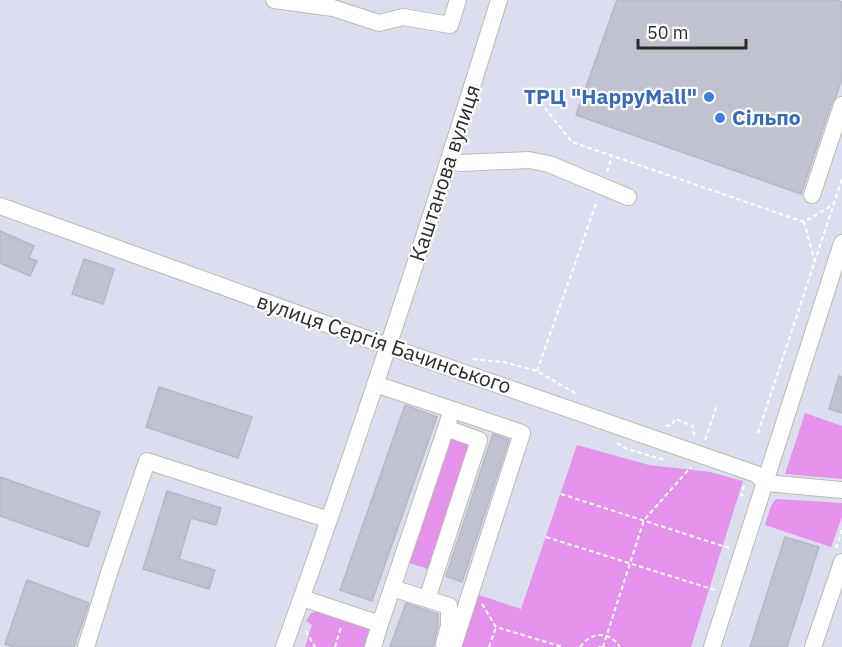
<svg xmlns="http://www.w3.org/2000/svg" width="842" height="647" font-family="'IBM Plex Sans',sans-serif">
<rect width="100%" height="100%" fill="#dbdeee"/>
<!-- green -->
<path fill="#e492eb" d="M 805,413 L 842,426 L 842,479 L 785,474 Z
M 449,438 L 469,445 L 428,569 L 406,562 Z
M 577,445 L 649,465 L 710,472 L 743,481 L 691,647 L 458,647 L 476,594 L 521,609 Z
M 776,499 L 842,503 L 842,517 L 831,547 L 765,525 L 771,506 Z
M 321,611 L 371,628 L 365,647 L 305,647 L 312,625 L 306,621 L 311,613 Z"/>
<!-- building -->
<path fill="#c0c2d0" stroke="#b5b7ca" stroke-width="1.5" d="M 617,0 L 837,0 L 842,2 L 842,79 L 836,97 L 832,102 L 801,194 L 576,115 Z
M 0,231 L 34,246 L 29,258 L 37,261 L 30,276 L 0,263 Z
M 84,259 L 114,269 L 103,304 L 72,294 Z
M 839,376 L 842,377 L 842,413 L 829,409 Z
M 159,387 L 252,417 L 238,458 L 146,427 Z
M 405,405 L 437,417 L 372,601 L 340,590 Z
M 493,434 L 509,440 L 462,582 L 446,576 Z
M 0,477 L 100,512 L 88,547 L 0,516 Z
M 167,491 L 221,508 L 216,525 L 191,518 L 179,559 L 215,570 L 209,589 L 143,569 Z
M 785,537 L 819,547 L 787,647 L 750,647 Z
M 27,580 L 89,603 L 74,647 L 15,647 L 5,644 Z
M 406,603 L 438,614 L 438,625 L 433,647 L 390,647 Z"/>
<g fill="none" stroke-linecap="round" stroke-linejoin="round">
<!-- minor casing -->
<g stroke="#bbbcac" stroke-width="18">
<path id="minor" d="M 274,0 L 333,8 L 379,23 L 403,17 L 450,25 L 458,0
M 450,160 L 460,163 L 529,160 L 549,164 L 628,197
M 812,195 L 842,105
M 0,206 L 387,346 L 756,474 L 766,483 L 842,490
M 375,384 L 522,433 L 453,647
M 392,588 L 449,606 L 449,626 L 444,644
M 302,598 L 380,624 L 373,647
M 427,599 L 479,440 L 446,428 L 452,410
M 380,624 L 446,428
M 86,647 L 109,573 L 147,461 L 329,520
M 284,647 C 361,433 432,217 499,0
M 712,647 L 842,243
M 813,647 L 842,562"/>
</g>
<!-- path -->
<path stroke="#fff" stroke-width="2" stroke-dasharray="4.5 3" stroke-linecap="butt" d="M 540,102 L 572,142 L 804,222
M 607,172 L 612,156
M 815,262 L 804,222 L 834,204
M 473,359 L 504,362 L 537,371 L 577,394
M 537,371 L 597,201
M 666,426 L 672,425 L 675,419 L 693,426 L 693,432 L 695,435
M 758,433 L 842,179
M 705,440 L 717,405
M 617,443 L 627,449 L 665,460
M 744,486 L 741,495 L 744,496
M 561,494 L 729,548
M 546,537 L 715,590
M 836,548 L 842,530
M 482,604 L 496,627 L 563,647
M 306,631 L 315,647
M 335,647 L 341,627
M 489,647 L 496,627
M 580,647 C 592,631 609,631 620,647
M 598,647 L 602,647
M 603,647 L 644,520 L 691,467"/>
<!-- minor -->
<use href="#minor" stroke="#fff" stroke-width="16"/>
</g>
<!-- markers -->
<g fill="#3f7fe0" stroke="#fff" stroke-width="2">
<circle cx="709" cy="97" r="6"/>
<circle cx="720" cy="118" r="6"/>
</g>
<g text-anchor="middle" stroke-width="4.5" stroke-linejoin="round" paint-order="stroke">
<!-- shop labels -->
<g font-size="21" font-weight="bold" fill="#366cbe" stroke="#fff" text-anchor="end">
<text x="697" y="104">ТРЦ "HappyMall"</text>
<text x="732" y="125" text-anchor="start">Сільпо</text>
</g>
<!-- street labels -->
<g font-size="21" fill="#2b2b2b" stroke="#fff">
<text transform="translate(445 173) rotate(-72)" y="7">Каштанова вулиця</text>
<text transform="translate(384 344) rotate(19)" y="7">вулиця Сергія Бачинського</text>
</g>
</g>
<!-- scale -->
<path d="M638 39v9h108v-9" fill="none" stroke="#2b2b2b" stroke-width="3"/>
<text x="647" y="39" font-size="18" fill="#2b2b2b" stroke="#ffffff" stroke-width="4.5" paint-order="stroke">50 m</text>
</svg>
